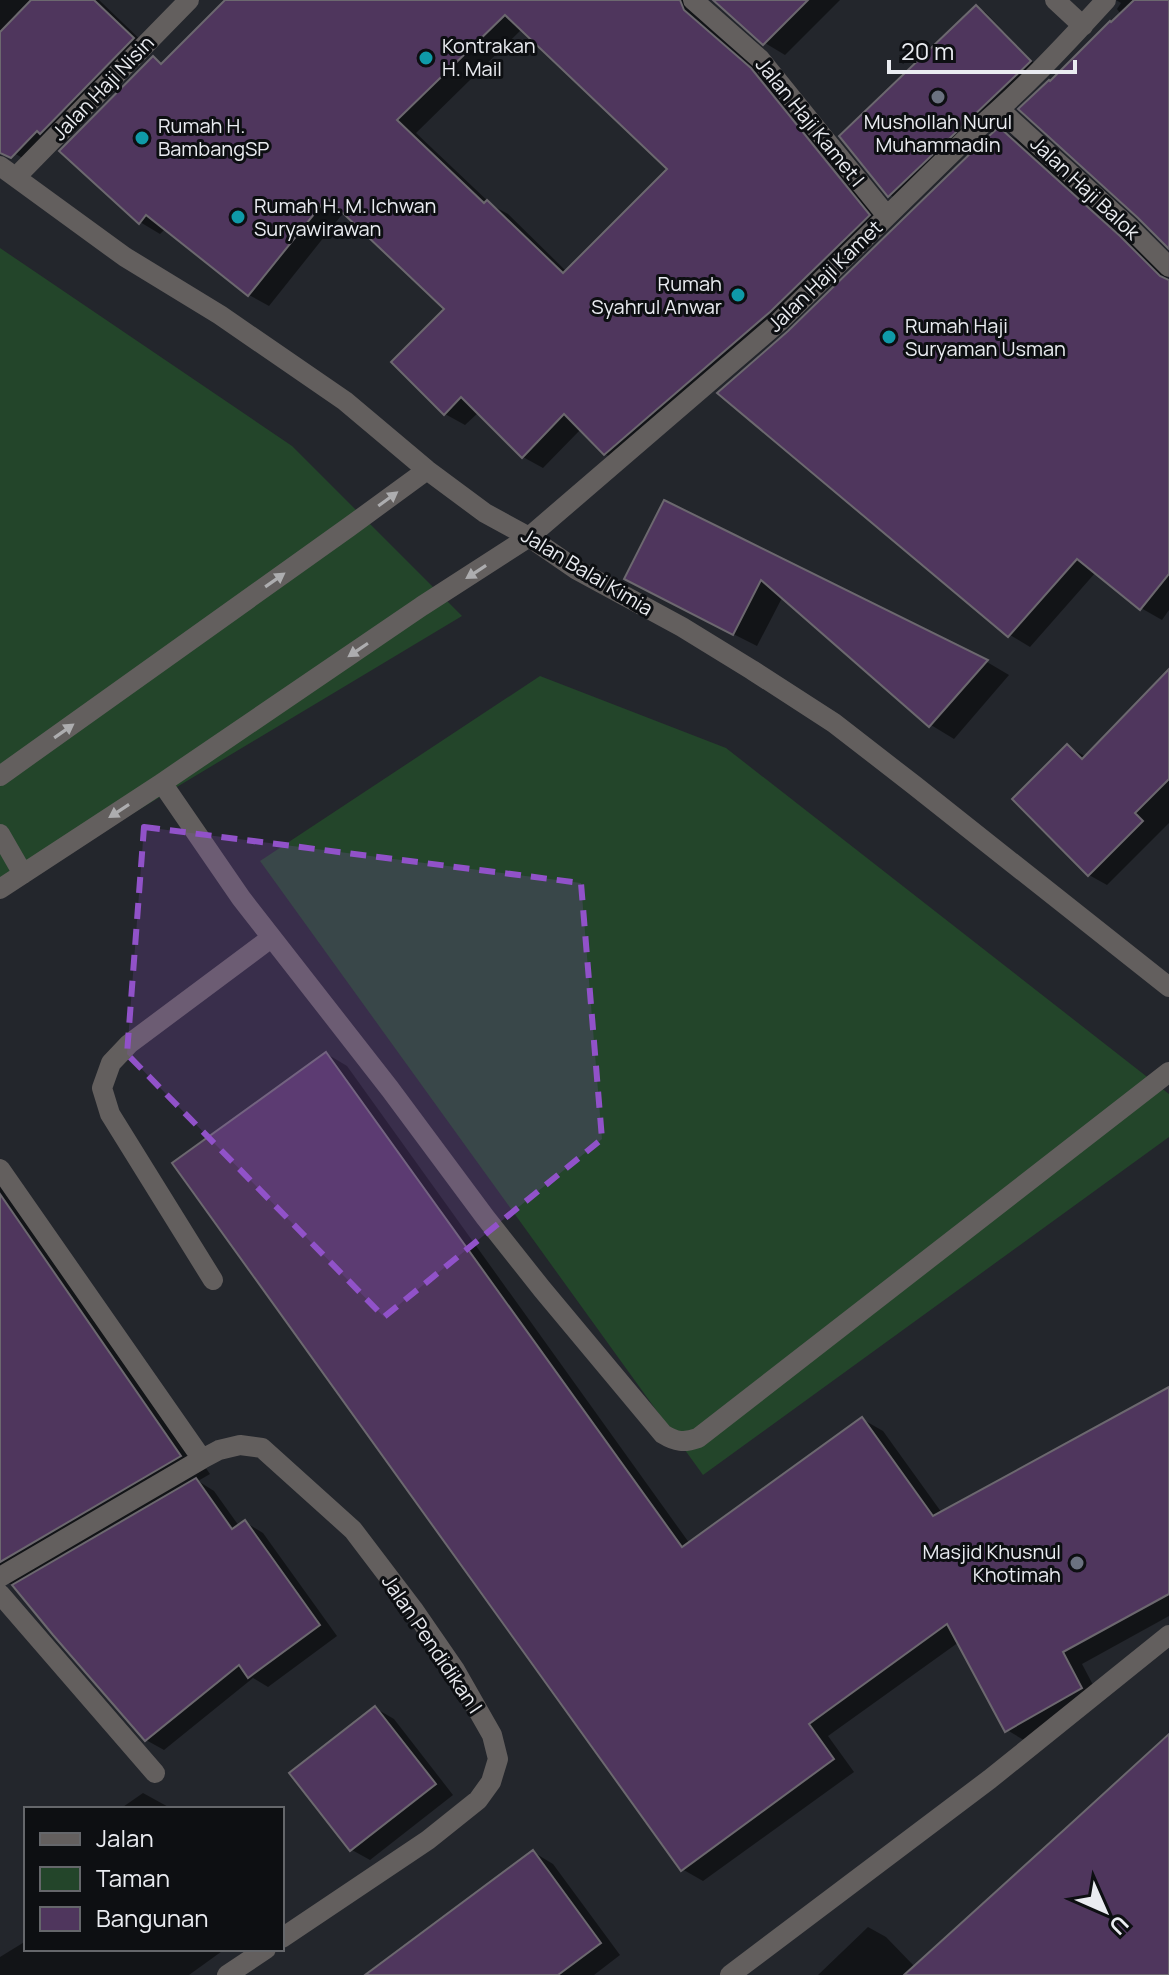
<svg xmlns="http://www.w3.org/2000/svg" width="1169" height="1975" font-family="Manrope,sans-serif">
<rect width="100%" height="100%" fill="#23262c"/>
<!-- green -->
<path fill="#23452a" d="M 0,248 L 292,446 L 462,616 L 0,893 Z
M 540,676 L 726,748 L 1169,1094 L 1169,1137 L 703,1475 L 260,861 Z"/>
<!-- shadow -->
<path fill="#0007" fill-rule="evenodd" d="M 0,0 L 99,0 L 149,48 L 31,163 L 14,153 L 0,139 Z
M 228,0 L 707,0 L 701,18 L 705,24 L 771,82 L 889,228 L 626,466 L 605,454 L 581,429 L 543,468 L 523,457 L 479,412 L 465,425 L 445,414 L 446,309 L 344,212 L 269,306 L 249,295 L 166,228 L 160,234 L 140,222 L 153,58 L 163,64 ZM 522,29 L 670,169 L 567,272 L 508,214 L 493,206 L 416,133 Z
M 716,0 L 840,0 L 785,55 L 765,43 Z
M 1116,0 L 1169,0 L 1169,246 L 1051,83 L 1120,13 L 1117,9 L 1121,3 Z
M 976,7 L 985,12 L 1038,67 L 898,200 L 890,195 Z
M 999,129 L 1020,141 L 1140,250 L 1169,279 L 1169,610 L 1162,620 L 1141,608 L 1096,572 L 1030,647 L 1010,635 L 789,333 Z
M 665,502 L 987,662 L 1009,675 L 954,739 L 931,725 L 783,596 L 757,646 L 650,592 Z
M 1169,699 L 1169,823 L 1107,885 L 1089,875 L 1068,746 L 1086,757 Z
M 327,1054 L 347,1066 L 690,1544 L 862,1419 L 883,1431 L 942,1513 L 1169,1389 L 1169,1616 L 1082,1664 L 1101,1700 L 1027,1742 L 1007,1730 L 959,1642 L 828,1736 L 854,1772 L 703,1881 L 682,1869 Z
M 0,1169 L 210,1474 L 198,1481 L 214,1491 L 239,1526 L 245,1522 L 263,1533 L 337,1636 L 268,1687 L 253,1678 L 164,1750 L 146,1740 L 17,1588 L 0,1578 Z
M 375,1708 L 394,1719 L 453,1795 L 370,1860 L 352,1850 L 292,1773 Z
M 1169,1763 L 1169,1975 L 818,1975 L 868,1927 L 886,1937 L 915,1967 Z
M 143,1793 L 172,1809 L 120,1809 Z
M 533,1852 L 553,1864 L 620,1955 L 594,1975 L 366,1975 Z
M 26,1941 L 26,1949 L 225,1949 L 189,1975 L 0,1975 L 0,1957 Z"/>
<!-- building -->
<path fill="#4f365d" stroke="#6c686f" stroke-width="2" fill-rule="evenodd" d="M 31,0 L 94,0 L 134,38 L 40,134 L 37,131 L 11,158 L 0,153 L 0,32 Z
M 225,0 L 680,0 L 684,10 L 751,68 L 870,215 L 770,312 L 604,455 L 564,414 L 522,458 L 461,397 L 444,415 L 391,362 L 444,309 L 327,198 L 248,296 L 146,215 L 139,224 L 59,151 L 153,56 L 161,64 ZM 505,15 L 667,169 L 563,273 L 487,200 L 484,203 L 397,120 Z
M 713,0 L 808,0 L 763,45 Z
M 1134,0 L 1169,0 L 1169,249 L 1138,218 L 1018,109 L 1049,80 L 1050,81 L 1110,21 L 1111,22 Z
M 976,5 L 1031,61 L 888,197 L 839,136 Z
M 999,127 L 1120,236 L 1160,276 L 1169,280 L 1169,574 L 1140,610 L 1077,559 L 1008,637 L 717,393 L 788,331 L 980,144 Z
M 664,500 L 735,535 L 988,660 L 929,727 L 761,580 L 733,635 L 624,579 Z
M 1169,669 L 1169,779 L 1135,813 L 1143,821 L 1088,876 L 1012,799 L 1067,744 L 1082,759 Z
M 326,1052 L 682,1547 L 862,1417 L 933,1516 L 1169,1387 L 1169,1594 L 1063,1652 L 1082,1688 L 1005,1732 L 947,1624 L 809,1724 L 834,1759 L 681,1871 L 172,1163 Z
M 0,1194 L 181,1456 L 0,1562 Z
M 196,1478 L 232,1529 L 245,1520 L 320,1625 L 248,1678 L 239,1665 L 145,1741 L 53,1635 L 12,1585 Z
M 375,1706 L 436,1784 L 350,1851 L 289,1773 Z
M 1169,1734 L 1169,1975 L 904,1975 L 1065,1829 Z
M 533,1850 L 601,1943 L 558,1975 L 365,1975 Z"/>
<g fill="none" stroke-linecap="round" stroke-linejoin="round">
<!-- minor -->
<path stroke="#635f5e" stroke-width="20" d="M 693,0 L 760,59 L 887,216
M 1055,0 L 1083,26
M 1000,110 L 1129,227 L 1169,267
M 0,166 L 125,257 L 220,315 L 345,401 L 427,470 L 485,513 L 529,537 L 577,570 L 682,627 L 752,670 L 834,723 L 914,785 L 1169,987
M 16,177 L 189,0
M 0,776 L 349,527 L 427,470
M 162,783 L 241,898 L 390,1089 L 485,1217 L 542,1289 L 663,1434 C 676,1442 684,1443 698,1438 L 1169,1072
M 0,834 L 23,874
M 0,889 L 162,783 L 422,606 L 529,537 L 779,322 L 971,134 C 1020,93 1063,47 1106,0
M 0,1169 L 202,1459
M 213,1280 L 110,1114 L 102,1088 L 111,1063 L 129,1044 L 271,938
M 0,1577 L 202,1459 L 219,1450 L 240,1445 L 262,1448 L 353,1530 L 413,1609 L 455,1670 L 492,1735 L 498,1759 L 491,1782 L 478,1800 L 428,1840 L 282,1938
M 0,1594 L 155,1773
M 227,1975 L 266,1949
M 730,1975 L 990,1779 L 1169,1635"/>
</g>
<!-- one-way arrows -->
<defs><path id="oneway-solid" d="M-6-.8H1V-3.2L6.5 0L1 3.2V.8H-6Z" transform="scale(2)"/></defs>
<g fill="#adadaf">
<use href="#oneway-solid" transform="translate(388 499) rotate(-36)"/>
<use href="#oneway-solid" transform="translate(476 572) rotate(147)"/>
<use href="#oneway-solid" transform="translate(275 580) rotate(-35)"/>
<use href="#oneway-solid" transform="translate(358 650) rotate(146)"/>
<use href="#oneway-solid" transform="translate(64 731) rotate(-35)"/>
<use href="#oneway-solid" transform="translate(119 811) rotate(147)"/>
</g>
<!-- marked area -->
<path fill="#9152c9" fill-opacity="0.2" stroke="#9152c9" stroke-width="6" stroke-dasharray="16 10" stroke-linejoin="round" d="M 144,827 L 581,883 L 602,1139 L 384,1317 L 127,1054 Z"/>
<!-- markers -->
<g fill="#0f9aa8" stroke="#0d0f12" stroke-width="3">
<circle cx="426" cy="58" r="8"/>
<circle cx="142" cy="138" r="8"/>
<circle cx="238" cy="217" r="8"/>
<circle cx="738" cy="295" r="8"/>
<circle cx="889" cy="337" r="8"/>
</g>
<g fill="#6b7280" stroke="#0d0f12" stroke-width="3">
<circle cx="938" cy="97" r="8"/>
<circle cx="1077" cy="1563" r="8"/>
</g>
<g text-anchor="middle" stroke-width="6" stroke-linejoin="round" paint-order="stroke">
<!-- poi labels -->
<g font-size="20" fill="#eaecf1" stroke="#0d0f12" text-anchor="start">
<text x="442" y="53">Kontrakan<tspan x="442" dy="23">H. Mail</tspan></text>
<text x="938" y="129" text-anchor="middle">Mushollah Nurul<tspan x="938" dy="23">Muhammadin</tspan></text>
<text x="158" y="133">Rumah H.<tspan x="158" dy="23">BambangSP</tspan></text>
<text x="254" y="213">Rumah H. M. Ichwan<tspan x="254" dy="23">Suryawirawan</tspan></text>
<text x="722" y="291" text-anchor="end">Rumah<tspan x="722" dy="23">Syahrul Anwar</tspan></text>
<text x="905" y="333">Rumah Haji<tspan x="905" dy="23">Suryaman Usman</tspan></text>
<text x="1061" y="1559" text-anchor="end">Masjid Khusnul<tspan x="1061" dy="23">Khotimah</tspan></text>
</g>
<!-- street labels -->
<g font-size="20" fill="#eaecf1" stroke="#0d0f12">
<text transform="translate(103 88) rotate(-46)" y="7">Jalan Haji Nisin</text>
<text transform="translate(810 122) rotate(51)" y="7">Jalan Haji Kamet I</text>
<text transform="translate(1085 188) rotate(43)" y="7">Jalan Haji Balok</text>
<text transform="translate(825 276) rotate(-44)" y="7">Jalan Haji Kamet</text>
<text transform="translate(587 572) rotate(31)" y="7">Jalan Balai Kimia</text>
<text transform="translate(432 1644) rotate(56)" y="7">Jalan Pendidikan I</text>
</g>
</g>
<!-- legend -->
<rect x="24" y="1807" width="260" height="144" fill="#0d0f12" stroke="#65676b" stroke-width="2"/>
<rect x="40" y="1833" width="40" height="12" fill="#635f5e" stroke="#65676b" stroke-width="2"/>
<text x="96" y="1847" font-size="24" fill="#eaecf1">Jalan</text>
<rect x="40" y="1867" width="40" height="24" fill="#23452a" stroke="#65676b" stroke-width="2"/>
<text x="96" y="1887" font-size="24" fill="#eaecf1">Taman</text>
<rect x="40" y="1907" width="40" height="24" fill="#4f365d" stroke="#65676b" stroke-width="2"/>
<text x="96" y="1927" font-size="24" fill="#eaecf1">Bangunan</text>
<!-- north arrow -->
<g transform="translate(1105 1911) rotate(135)" stroke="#0d0f12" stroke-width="6" paint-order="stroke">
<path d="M0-6L14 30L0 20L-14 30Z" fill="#eaecf1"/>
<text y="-12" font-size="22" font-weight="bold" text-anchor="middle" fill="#eaecf1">U</text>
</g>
<!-- scale -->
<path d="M889 60v12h186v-12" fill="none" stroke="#eaecf1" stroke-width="4"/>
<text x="901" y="60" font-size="24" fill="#eaecf1" stroke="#0d0f12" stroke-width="6" paint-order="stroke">20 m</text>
</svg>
